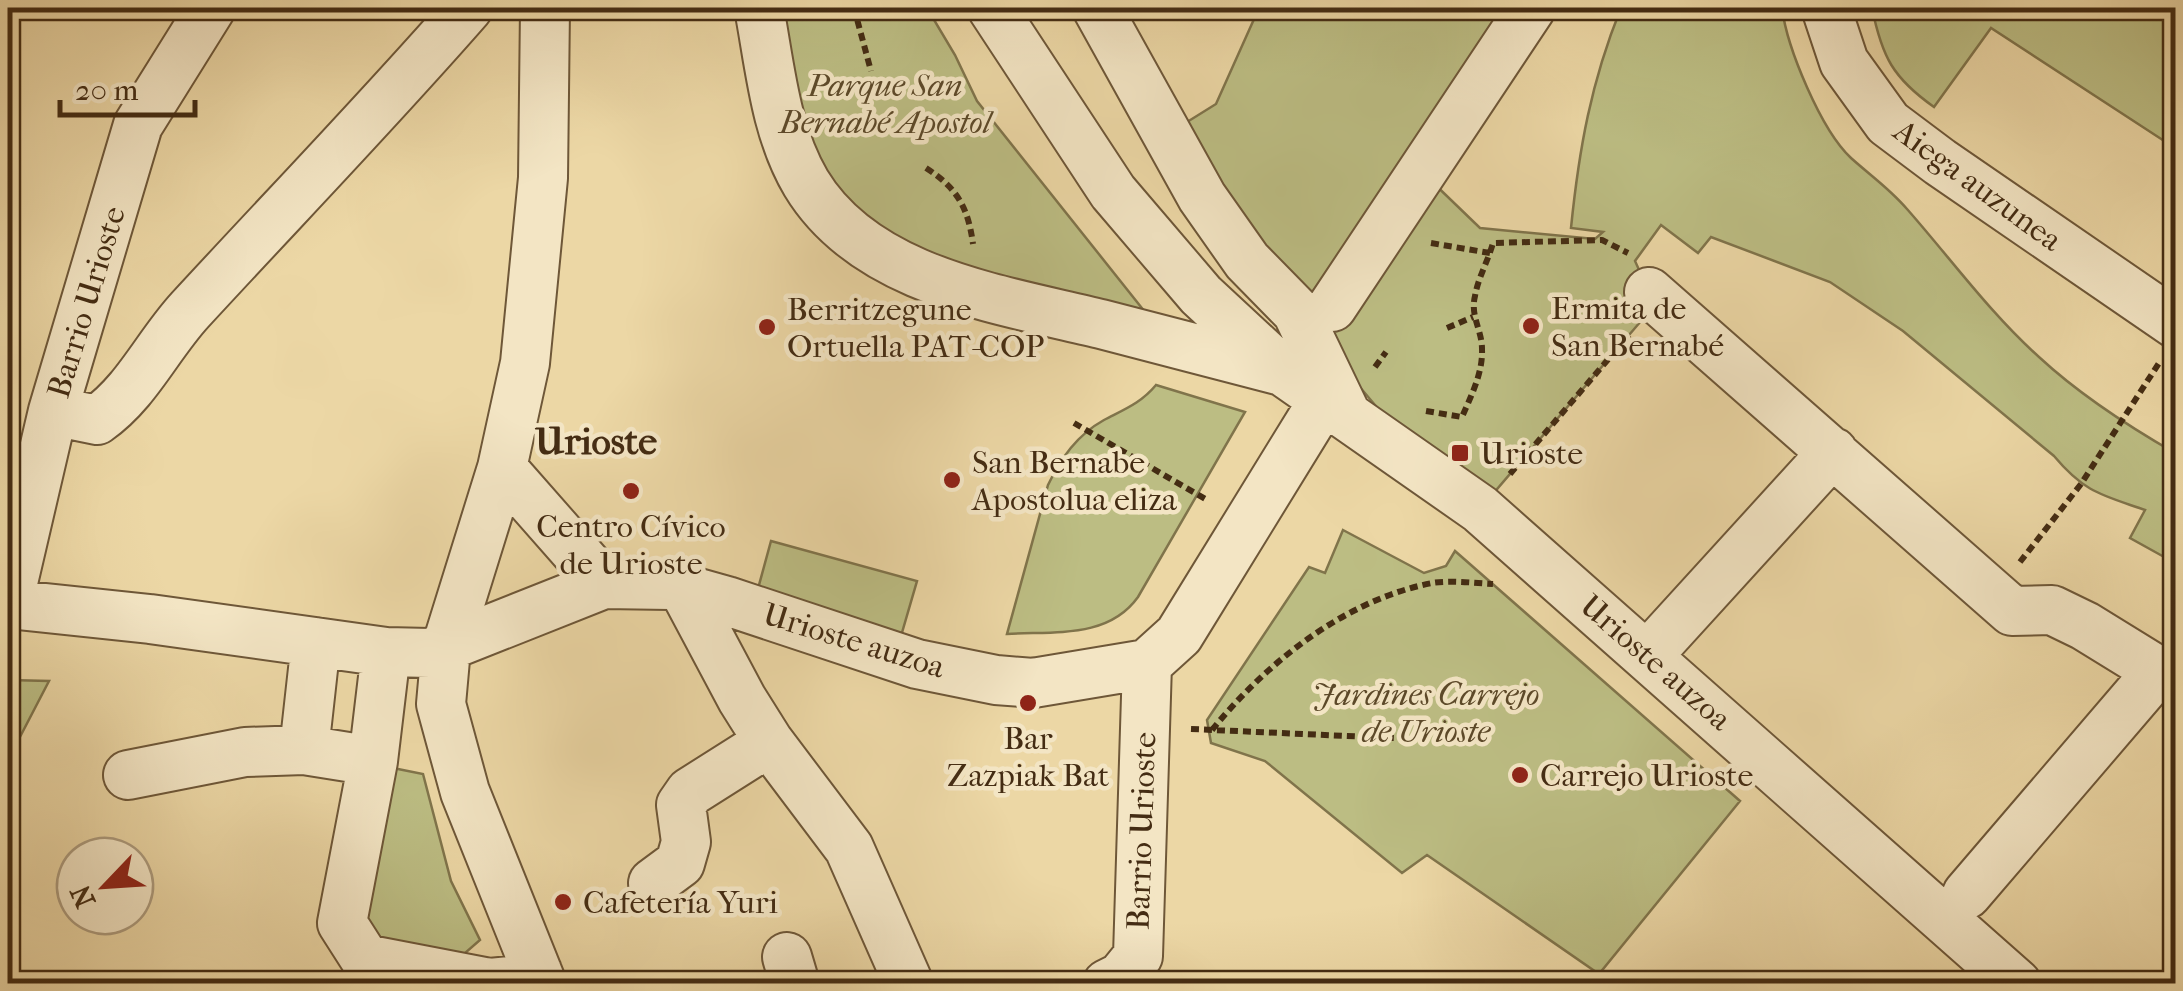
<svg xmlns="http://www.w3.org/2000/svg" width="2183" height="991" font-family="'IM FELL French Canon',serif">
<rect width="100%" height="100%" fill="#ecd7a5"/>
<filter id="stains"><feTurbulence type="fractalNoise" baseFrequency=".002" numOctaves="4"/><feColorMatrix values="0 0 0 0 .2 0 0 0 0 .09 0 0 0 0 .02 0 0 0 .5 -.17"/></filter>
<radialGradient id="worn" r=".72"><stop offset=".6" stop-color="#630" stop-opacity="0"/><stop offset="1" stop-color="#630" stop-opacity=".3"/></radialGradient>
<!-- green -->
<path fill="#bcbd83" stroke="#80744b" stroke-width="2.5" d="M 777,8 L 927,8 L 955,55 L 977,101 L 1145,312 C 1038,289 877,267 818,163 C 792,117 788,58 777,8 Z
M 1259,8 L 1504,8 L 1308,302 L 1171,132 L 1216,104 Z
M 1621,8 L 1782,8 C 1787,48 1821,130 1851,158 C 1871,176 1889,188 1907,209 C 1951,259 1990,313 2039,357 C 2080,395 2128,426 2175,453 L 2175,563 L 2130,538 L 2145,510 C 2102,495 2085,493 2054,456 L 1903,331 L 1830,282 L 1711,237 L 1698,253 L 1661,225 L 1635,261 L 1649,292 L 1659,300 L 1480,509 L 1391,424 L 1315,334 L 1422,172 L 1480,228 L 1595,239 L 1603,232 L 1571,228 C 1579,149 1591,82 1621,8 Z
M 1872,8 L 2159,8 L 2175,18 L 2175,148 L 1991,28 L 1934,107 C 1893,78 1882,57 1872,8 Z
M 1156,385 L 1245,412 L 1138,597 C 1108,639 1054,631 1007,634 L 1048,485 C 1061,458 1077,435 1104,420 C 1125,409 1141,403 1156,385 Z
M 1343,530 L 1424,573 L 1446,566 L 1455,551 L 1740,801 L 1599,974 L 1427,855 L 1402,873 L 1265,761 L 1211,743 L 1207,720 L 1309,567 L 1325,573 Z
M 771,541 L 917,581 L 901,636 L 756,596 Z
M 8,680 L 49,681 L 8,760 Z
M 393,768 L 423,774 L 451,881 L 480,940 L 464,954 L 380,939 L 363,916 Z"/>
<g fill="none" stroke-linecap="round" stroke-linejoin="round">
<!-- minor casing -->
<g stroke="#6e5738" stroke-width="52">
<path id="minor" d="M 759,8 C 770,66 775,131 806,183 C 865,281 999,299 1101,324 C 1160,339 1219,355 1278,370
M 992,8 L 1113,192 L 1201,295 L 1284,372 L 1480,509 L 2017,984
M 1097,8 L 1202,197 L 1247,261 L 1297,312 L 1346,414
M 1826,8 L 1844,62 L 1888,123 L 1940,162 L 2176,324
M 1649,292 L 2012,611 L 2052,610 L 2085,626 L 2176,682
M 1332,307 L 1531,8
M 53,411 L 97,420 C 137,392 157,346 190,310 C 283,209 378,111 468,8
M 502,468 L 604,584
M 684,590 L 742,699 L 769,742 L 849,848 L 909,984
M 8,604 L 150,619 L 386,652 L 430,653 L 604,584 L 670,585 L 727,601 L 917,664 L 996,680 L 1033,683 L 1147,664 L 1179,635 L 1323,401
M 8,604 L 53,411 L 138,125 L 211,8
M 386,652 L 373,761 L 342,923 L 365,959 L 490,983 L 511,981 L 537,971
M 1648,655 L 1833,452
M 304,750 L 316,642
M 128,775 L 245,752 L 304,750 L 373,761
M 653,883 L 680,863 L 686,842 L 681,805 L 690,792 L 769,742
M 1967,894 L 2158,671
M 787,957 L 795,984
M 542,984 L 465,792 L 441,704 L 446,648 L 502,468 L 525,363 L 543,178 L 545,8
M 1107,984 L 1121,977 L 1138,956 L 1147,664"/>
</g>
<!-- path -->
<path stroke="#442c13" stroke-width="6" stroke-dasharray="8 5" stroke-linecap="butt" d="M 854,8 L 871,71
M 926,168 C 957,188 968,207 973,244
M 1431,243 L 1490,253
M 1447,328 L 1473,317
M 1375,367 L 1386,352
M 1426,411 L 1462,417 C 1471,396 1483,373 1482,349 C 1482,330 1470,316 1475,296 C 1478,278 1488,261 1493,243 L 1602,240 L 1628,253
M 1074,423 L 1209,501
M 1510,474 L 1629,335
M 2020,562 L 2081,484 L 2159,363
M 1191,729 L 1414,739
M 1212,730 C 1267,662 1345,600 1432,583 C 1451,580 1474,583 1493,584"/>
<!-- minor -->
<use href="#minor" stroke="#f3e5c4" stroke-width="48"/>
</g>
<!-- markers -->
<g fill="#8f2418" stroke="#f3e5c4" stroke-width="4">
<circle cx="1531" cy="326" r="10"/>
<circle cx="767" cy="327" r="10"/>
<rect x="1450" y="443" width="20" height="20" rx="5"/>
<circle cx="952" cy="480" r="10"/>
<circle cx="631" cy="491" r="10"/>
<circle cx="1028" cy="703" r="10"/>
<circle cx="1520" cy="775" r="10"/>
<circle cx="563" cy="902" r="10"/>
</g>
<g text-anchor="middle" stroke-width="9" stroke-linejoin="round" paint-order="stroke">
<!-- park labels -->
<g font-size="32" font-style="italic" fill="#5c4929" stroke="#f3e5c4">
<text x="885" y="96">Parque San<tspan x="885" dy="37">Bernabé Apostol</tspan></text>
<text x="1426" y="705">Jardines Carrejo<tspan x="1426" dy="37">de Urioste</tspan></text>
</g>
<!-- street labels -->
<g font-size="32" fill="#442c13" stroke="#f3e5c4">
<text transform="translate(1978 185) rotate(36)" y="11">Aiega auzunea</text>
<text transform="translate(86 302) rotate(-73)" y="11">Barrio Urioste</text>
<text transform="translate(854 640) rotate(17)" y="11">Urioste auzoa</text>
<text transform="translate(1656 662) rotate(41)" y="11">Urioste auzoa</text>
<text transform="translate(1141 831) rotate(-88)" y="11">Barrio Urioste</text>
</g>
<!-- poi labels -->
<g font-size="32" fill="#442c13" stroke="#f3e5c4" text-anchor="start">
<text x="1551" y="319">Ermita de<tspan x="1551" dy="37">San Bernabé</tspan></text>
<text x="787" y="320">Berritzegune<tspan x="787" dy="37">Ortuella PAT-COP</tspan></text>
<text x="1480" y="464">Urioste</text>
<text x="972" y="473">San Bernabe<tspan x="972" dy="37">Apostolua eliza</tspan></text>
<text x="631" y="537" text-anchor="middle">Centro Cívico<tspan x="631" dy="37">de Urioste</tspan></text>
<text x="1028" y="749" text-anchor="middle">Bar<tspan x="1028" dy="37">Zazpiak Bat</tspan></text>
<text x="1540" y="786">Carrejo Urioste</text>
<text x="583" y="913">Cafetería Yuri</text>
</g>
<!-- quarter labels -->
<g font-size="38" font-weight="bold" fill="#442c13" stroke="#f3e5c4">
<text x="596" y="454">Urioste</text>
</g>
</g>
<!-- margin -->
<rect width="2183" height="991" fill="none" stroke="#ecd7a5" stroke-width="40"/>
<rect x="10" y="10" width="2163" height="971" fill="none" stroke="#442c13" stroke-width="5"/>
<rect x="20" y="20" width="2143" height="951" fill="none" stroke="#442c13" stroke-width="2.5"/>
<!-- north arrow -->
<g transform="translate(105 886) rotate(245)"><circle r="48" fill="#f3e5c4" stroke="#ad9b7d" stroke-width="2.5"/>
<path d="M0-8L18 38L0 25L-18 38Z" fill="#8f2418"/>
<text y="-15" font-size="28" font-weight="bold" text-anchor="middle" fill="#442c13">N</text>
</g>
<!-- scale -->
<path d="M60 100v15h135v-15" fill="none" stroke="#442c13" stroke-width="5"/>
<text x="75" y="100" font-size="30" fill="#442c13" stroke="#f3e5c4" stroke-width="8" paint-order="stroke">20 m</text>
<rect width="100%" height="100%" filter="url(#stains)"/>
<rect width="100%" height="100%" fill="url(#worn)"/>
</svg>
